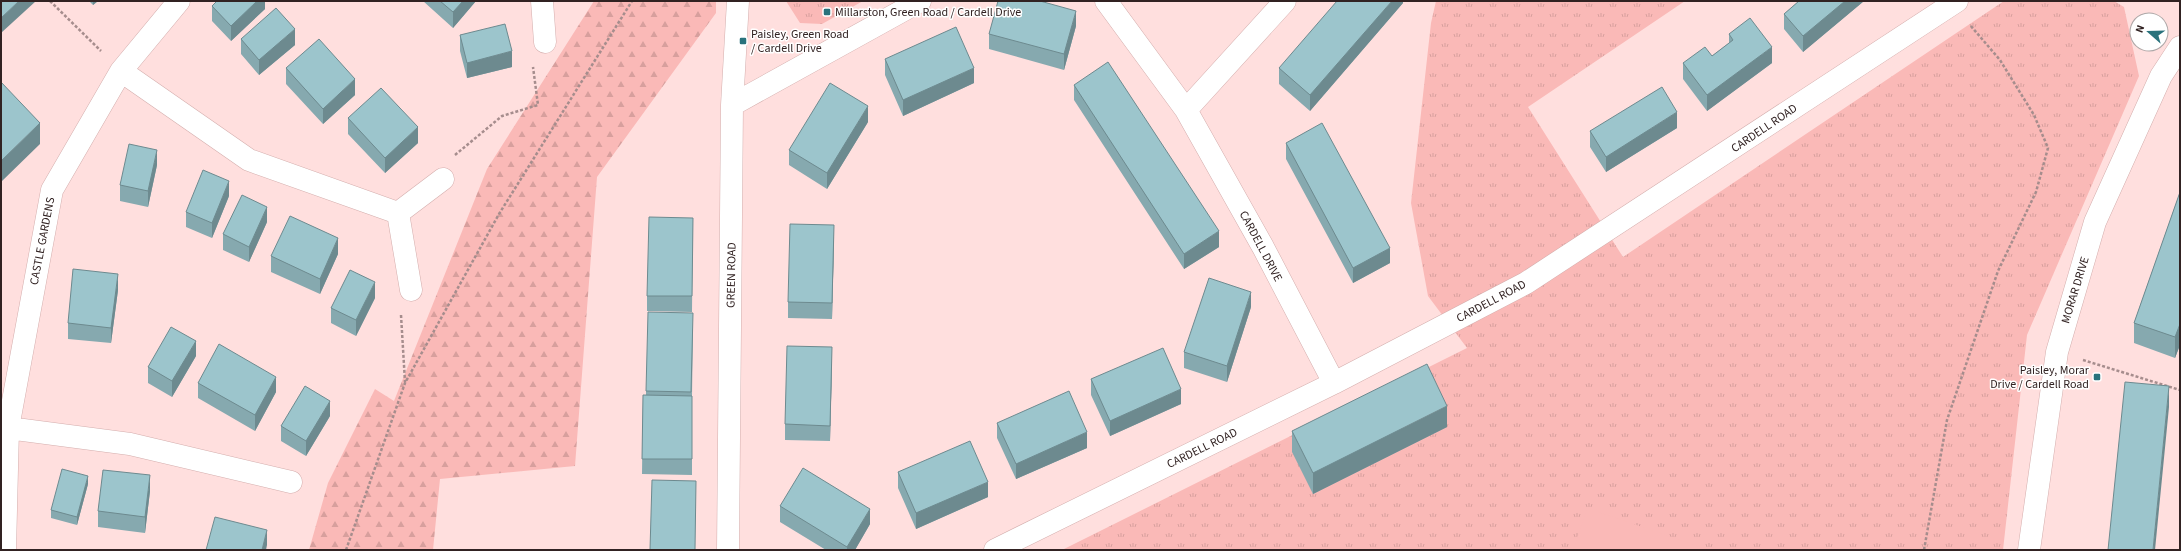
<svg xmlns="http://www.w3.org/2000/svg" width="2181" height="551" font-family="'Source Sans 3',sans-serif">
<defs>
<pattern id="grass-tufts" width="24" height="20" patternUnits="userSpaceOnUse"><rect width="24" height="20" fill="#fab9b7"/><path d="M3 7l-1-3M5 7V3M7 7l1-3M15 17l-1-3M17 17v-4M19 17l1-3" fill="none" stroke="#d79f9d"/></pattern>
<pattern id="forest-firs" width="22" height="20" patternUnits="userSpaceOnUse"><rect width="22" height="20" fill="#fab9b7"/><path d="M5 1l3.5 6h-7zM16 11l3.5 6h-7z" fill="#d79f9d"/></pattern>
</defs>
<rect width="100%" height="100%" fill="#ffdfde"/>
<!-- grass -->
<path fill="url(#grass-tufts)" d="M 786,1 L 863,1 L 822,24 L 800,23 Z
M 1436,1 L 1685,1 L 1528,107 L 1623,257 L 2004,1 L 2114,1 L 2124,7 L 2139,76 L 2027,335 L 2003,550 L 1062,550 L 1467,348 L 1428,296 L 1411,203 L 1431,23 Z"/>
<!-- forest -->
<path fill="url(#forest-firs)" d="M 594,1 L 716,1 L 716,13 L 597,177 L 575,466 L 440,479 L 433,550 L 309,550 L 328,483 L 375,389 L 394,401 L 487,169 Z"/>
<!-- pitch -->
<path fill="#fab9b7" d="M 1587,508 L 1709,550 L 1573,550 Z"/>
<g fill="none" stroke-linecap="round" stroke-linejoin="round">
<!-- minor casing -->
<g stroke="#d4aead" stroke-width="23">
<path id="minor" d="M 542,1 L 545,42
M 1106,1 L 1186,110 L 1263,247 L 1334,383
M 121,71 L 249,160 L 398,213
M 732,105 L 920,1
M 1186,110 L 1285,1
M 411,290 L 398,213 L 443,179
M 8,428 L 130,444 L 291,482
M 5,550 L 8,428 L 52,190 L 121,71 L 179,1
M 728,550 L 732,105 L 738,1
M 995,550 L 1334,383 L 1526,283 L 1957,1
M 2029,550 L 2057,352 L 2095,222 L 2161,76 L 2180,47"/>
</g>
<!-- path -->
<path stroke="#a68d8d" stroke-width="2.5" stroke-dasharray="3 2" stroke-linecap="butt" d="M 50,1 L 101,51
M 455,155 L 502,116 L 538,105 L 533,67
M 401,315 L 405,382
M 2083,360 L 2180,390
M 346,550 L 405,383 L 499,214 L 632,1
M 1924,550 L 1947,420 L 1998,271 L 2036,192 L 2048,148 L 2034,115 L 2000,60 L 1970,25"/>
<!-- minor -->
<use href="#minor" stroke="#fff" stroke-width="22"/>
</g>
<!-- wall -->
<path fill="#86a9af" d="M 89,1 L 98,1 L 93,5 Z
M 265,1 L 265,9 L 231,41 L 212,21 L 212,6 Z
M 423,1 L 476,1 L 453,28 Z
M 1403,1 L 1403,3 L 1310,111 L 1279,84 L 1279,68 Z
M 1799,1 L 1864,1 L 1803,52 L 1784,29 L 1784,14 Z
M 1076,26 L 1064,70 L 989,49 L 989,34 Z
M 1729,34 L 1772,63 L 1707,111 L 1683,79 L 1683,63 L 1712,56 L 1729,43 Z
M 460,35 L 512,67 L 467,78 L 460,51 Z
M 241,39 L 295,45 L 259,75 L 241,54 Z
M 885,59 L 974,83 L 903,116 L 885,75 Z
M 286,68 L 355,95 L 323,124 L 286,84 Z
M 1074,85 L 1219,247 L 1184,269 L 1074,100 Z
M 348,118 L 418,143 L 385,173 L 348,134 Z
M 868,122 L 827,189 L 789,165 L 789,150 Z
M 1677,128 L 1606,172 L 1590,147 L 1590,131 Z
M 1286,143 L 1390,263 L 1353,283 L 1286,159 Z
M 157,165 L 148,207 L 120,201 L 120,185 Z
M 2180,192 L 2180,345 L 2175,358 L 2134,343 L 2134,323 Z
M 229,196 L 212,238 L 186,227 L 186,212 Z
M 693,218 L 692,312 L 647,311 L 647,296 Z
M 267,222 L 249,262 L 223,250 L 223,234 Z
M 834,240 L 832,319 L 788,318 L 788,302 Z
M 338,254 L 320,294 L 271,272 L 271,256 Z
M 118,290 L 111,343 L 68,339 L 68,323 Z
M 375,298 L 356,336 L 331,323 L 331,308 Z
M 1251,307 L 1227,382 L 1184,368 L 1184,352 Z
M 693,329 L 692,396 L 692,475 L 642,474 L 643,395 L 646,395 L 646,391 Z
M 196,356 L 172,397 L 148,383 L 148,367 Z
M 832,363 L 830,441 L 785,440 L 785,424 Z
M 1091,379 L 1181,404 L 1110,436 L 1091,395 Z
M 198,383 L 276,392 L 255,431 L 198,398 Z
M 330,416 L 306,456 L 281,441 L 281,426 Z
M 997,423 L 1087,448 L 1016,479 L 997,438 Z
M 1447,427 L 1313,494 L 1292,452 L 1292,431 Z
M 898,472 L 988,497 L 916,529 L 898,488 Z
M 88,484 L 77,525 L 51,518 L 51,510 Z
M 150,491 L 145,533 L 98,527 L 98,511 Z
M 780,506 L 870,524 L 855,550 L 826,550 L 780,522 Z"/>
<!-- shaded-wall -->
<path fill="#6d8a8f" d="M 19,1 L 36,1 L 1,33 L 1,18 Z
M 93,1 L 98,1 L 93,5 Z
M 257,1 L 265,1 L 265,9 L 231,41 L 231,26 Z
M 463,1 L 476,1 L 453,28 L 453,12 Z
M 1392,1 L 1403,1 L 1403,3 L 1310,111 L 1310,95 Z
M 1845,1 L 1864,1 L 1803,52 L 1803,36 Z
M 1076,11 L 1076,26 L 1064,70 L 1064,54 Z
M 295,29 L 295,45 L 259,75 L 259,60 Z
M 1772,47 L 1772,63 L 1707,111 L 1707,95 Z
M 512,51 L 512,67 L 467,78 L 467,63 Z
M 974,68 L 974,83 L 903,116 L 903,100 Z
M 355,79 L 355,95 L 323,124 L 323,109 Z
M 868,106 L 868,122 L 827,189 L 827,173 Z
M 1677,112 L 1677,128 L 1606,172 L 1606,157 Z
M 40,123 L 40,144 L 1,182 L 1,161 Z
M 418,127 L 418,143 L 385,173 L 385,158 Z
M 157,150 L 157,165 L 148,207 L 148,191 Z
M 229,181 L 229,196 L 212,238 L 212,223 Z
M 267,207 L 267,222 L 249,262 L 249,247 Z
M 834,225 L 834,240 L 832,319 L 832,303 Z
M 1219,231 L 1219,247 L 1184,269 L 1184,254 Z
M 338,238 L 338,254 L 320,294 L 320,279 Z
M 1390,248 L 1390,263 L 1353,283 L 1353,268 Z
M 118,274 L 118,290 L 111,343 L 111,328 Z
M 375,282 L 375,298 L 356,336 L 356,320 Z
M 1251,292 L 1251,307 L 1227,382 L 1227,366 Z
M 2180,324 L 2180,345 L 2175,358 L 2175,337 Z
M 196,341 L 196,356 L 172,397 L 172,381 Z
M 832,347 L 832,363 L 830,441 L 830,426 Z
M 276,377 L 276,392 L 255,431 L 255,415 Z
M 2169,386 L 2169,407 L 2155,550 L 2153,550 Z
M 1181,389 L 1181,404 L 1110,436 L 1110,421 Z
M 330,401 L 330,416 L 306,456 L 306,441 Z
M 1447,406 L 1447,427 L 1313,494 L 1313,473 Z
M 1087,432 L 1087,448 L 1016,479 L 1016,464 Z
M 150,475 L 150,491 L 145,533 L 145,517 Z
M 88,476 L 88,484 L 77,525 L 77,517 Z
M 988,482 L 988,497 L 916,529 L 916,513 Z
M 870,509 L 870,524 L 855,550 L 847,550 L 847,547 Z
M 267,530 L 267,545 L 266,550 L 262,550 Z"/>
<!-- building -->
<path fill="#9cc5cc" stroke="#6d8a8f" d="M 1,1 L 19,1 L 1,18 Z
M 217,1 L 257,1 L 231,26 L 212,6 Z
M 440,1 L 463,1 L 453,12 Z
M 998,1 L 1040,1 L 1076,11 L 1064,54 L 989,34 Z
M 1337,1 L 1392,1 L 1310,95 L 1279,68 Z
M 1799,1 L 1845,1 L 1803,36 L 1784,14 Z
M 276,8 L 295,29 L 259,60 L 241,39 Z
M 1750,18 L 1772,47 L 1707,95 L 1683,63 L 1705,47 L 1712,56 L 1733,40 L 1729,34 Z
M 505,24 L 512,51 L 467,63 L 460,35 Z
M 956,27 L 974,68 L 903,100 L 885,59 Z
M 319,39 L 355,79 L 323,109 L 286,68 Z
M 1108,62 L 1219,231 L 1184,254 L 1074,85 Z
M 1,82 L 40,123 L 1,161 Z
M 830,83 L 868,106 L 827,173 L 789,150 Z
M 1662,87 L 1677,112 L 1606,157 L 1590,131 Z
M 381,88 L 418,127 L 385,158 L 348,118 Z
M 1322,123 L 1390,248 L 1353,268 L 1286,143 Z
M 129,144 L 157,150 L 148,191 L 120,185 Z
M 203,170 L 229,181 L 212,223 L 186,212 Z
M 2180,192 L 2180,324 L 2175,337 L 2134,323 Z
M 242,195 L 267,207 L 249,247 L 223,234 Z
M 290,216 L 338,238 L 320,279 L 271,256 Z
M 649,217 L 693,218 L 692,296 L 647,296 Z
M 790,224 L 834,225 L 832,303 L 788,302 Z
M 73,269 L 118,274 L 111,328 L 68,323 Z
M 350,270 L 375,282 L 356,320 L 331,308 Z
M 1209,278 L 1251,292 L 1227,366 L 1184,352 Z
M 648,312 L 693,313 L 691,392 L 646,391 Z
M 171,327 L 196,341 L 172,381 L 148,367 Z
M 219,344 L 276,377 L 255,415 L 198,383 Z
M 787,346 L 832,347 L 830,426 L 785,424 Z
M 1163,348 L 1181,389 L 1110,421 L 1091,379 Z
M 1427,364 L 1447,406 L 1313,473 L 1292,431 Z
M 2125,382 L 2169,386 L 2153,550 L 2108,550 Z
M 305,386 L 330,401 L 306,441 L 281,426 Z
M 1069,391 L 1087,432 L 1016,464 L 997,423 Z
M 643,395 L 692,396 L 692,459 L 642,459 Z
M 970,441 L 988,482 L 916,513 L 898,472 Z
M 803,468 L 870,509 L 847,547 L 780,506 Z
M 62,469 L 88,476 L 77,517 L 51,510 Z
M 103,470 L 150,475 L 145,517 L 98,511 Z
M 652,480 L 696,481 L 695,550 L 650,550 Z
M 215,517 L 267,530 L 262,550 L 206,550 Z"/>
<!-- markers -->
<g fill="#29727c" stroke="#fff" stroke-width="1.5">
<rect x="823" y="8" width="8" height="8" rx="2"/>
<rect x="739" y="37" width="8" height="8" rx="2"/>
<rect x="2093" y="373" width="8" height="8" rx="2"/>
</g>
<g text-anchor="middle" stroke-width="3" stroke-linejoin="round" paint-order="stroke">
<!-- poi labels -->
<g font-size="12" fill="#312222" stroke="#fff" text-anchor="start">
<text x="835" y="16">Millarston, Green Road / Cardell Drive</text>
<text x="751" y="38">Paisley, Green Road<tspan x="751" dy="14">/ Cardell Drive</tspan></text>
<text x="2089" y="374" text-anchor="end">Paisley, Morar<tspan x="2089" dy="14">Drive / Cardell Road</tspan></text>
</g>
<!-- street labels -->
<g font-size="12" fill="#312222" stroke="#fff">
<text transform="translate(1764 128) rotate(-34)" y="4">CARDELL ROAD</text>
<text transform="translate(42 241) rotate(-79)" y="4">CASTLE GARDENS</text>
<text transform="translate(1261 246) rotate(62)" y="4">CARDELL DRIVE</text>
<text transform="translate(731 275) rotate(-89)" y="4">GREEN ROAD</text>
<text transform="translate(2075 290) rotate(-73)" y="4">MORAR DRIVE</text>
<text transform="translate(1491 301) rotate(-28)" y="4">CARDELL ROAD</text>
<text transform="translate(1202 448) rotate(-26)" y="4">CARDELL ROAD</text>
</g>
</g>
<!-- border -->
<rect width="2181" height="551" fill="none" stroke="#312222" stroke-width="4"/>
<!-- north arrow -->
<g transform="translate(2149 32) rotate(290)"><circle r="19" fill="#ffffff" stroke="#ada7a7"/>
<path d="M0-3L7 15L0 10L-7 15Z" fill="#29727c"/>
<text y="-6" font-size="11" font-weight="bold" text-anchor="middle" fill="#312222">N</text>
</g>
</svg>
